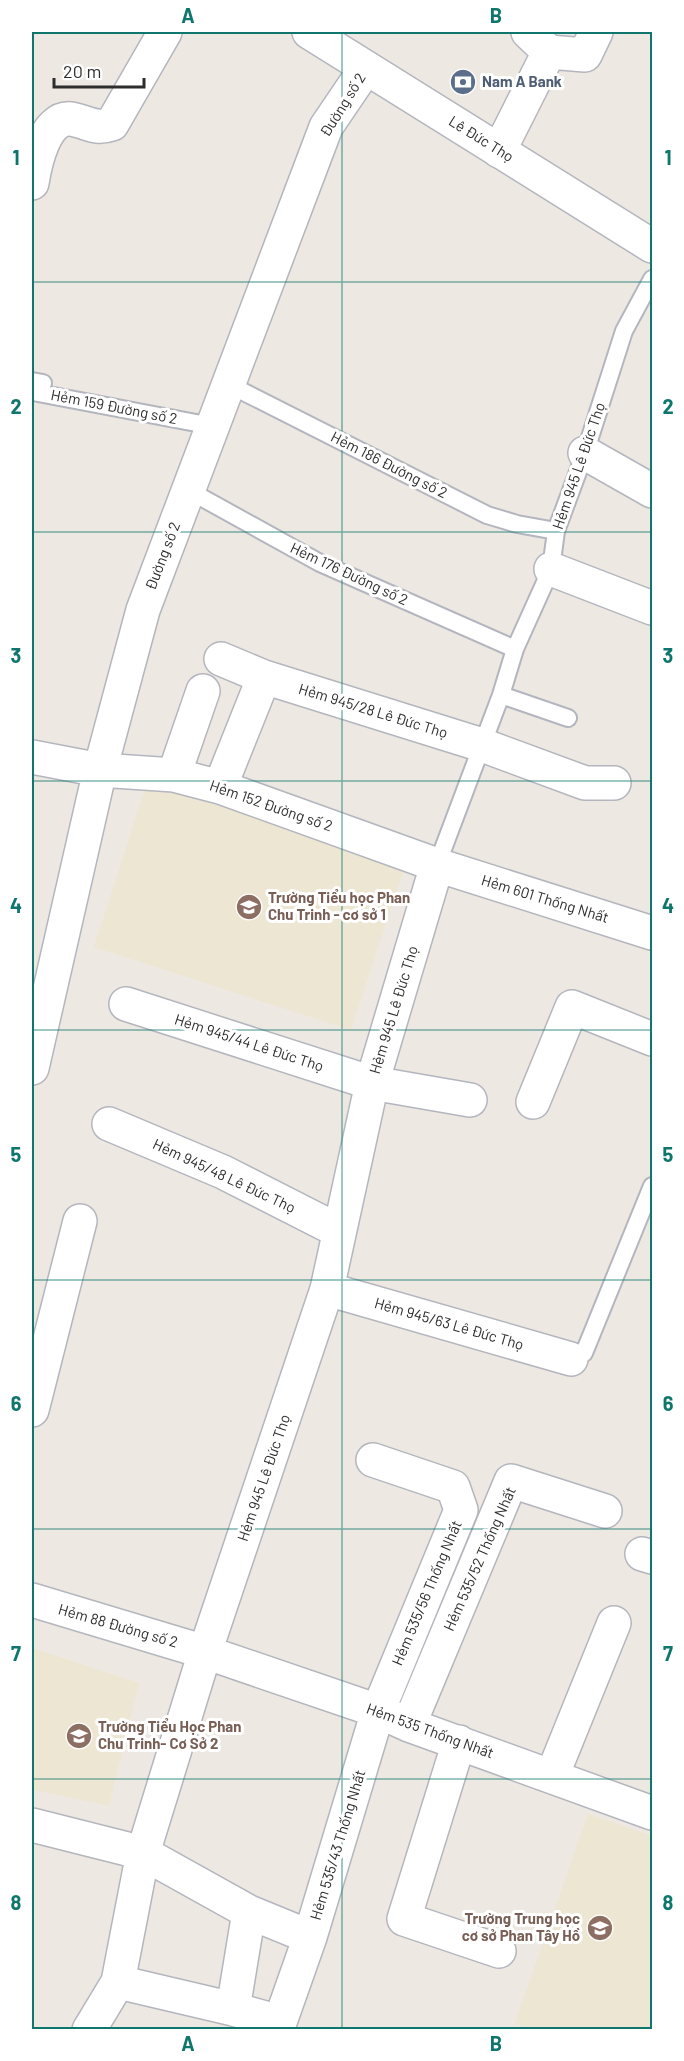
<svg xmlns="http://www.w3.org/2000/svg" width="684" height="2061" font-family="Barlow,sans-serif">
<rect width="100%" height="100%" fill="#ede8e1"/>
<!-- education -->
<path fill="#ede6d2" d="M 147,783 L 405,866 L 351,1030 L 94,947 Z
M 32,1648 L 139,1683 L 109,1806 L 32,1789 Z
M 588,1814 L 652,1836 L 652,2021 L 650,2029 L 534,2030 L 515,2023 Z"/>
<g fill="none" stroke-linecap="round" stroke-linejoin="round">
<!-- lane casing -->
<g stroke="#b4b6bf" stroke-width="20">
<path id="lane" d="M 32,381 L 43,383 L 38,393 L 212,426
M 228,384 L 487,515 L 517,524 L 556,531
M 188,490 L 320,563 L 515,649
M 501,695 L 568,718
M 437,865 L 501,695 L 515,649 L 551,569 L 556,531 L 585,453 L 624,331 L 652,279
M 571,1359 L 584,1353 L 652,1186"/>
</g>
<!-- street casing -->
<g stroke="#b4b6bf" stroke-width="36">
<path id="street" d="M 528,32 L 549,52 L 585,55 L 596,32
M 499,151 L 549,52
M 32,183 C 35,164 45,116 71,119 C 88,122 95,130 112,124 L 165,32
M 585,453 L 652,491
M 551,569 L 652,608
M 221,659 L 264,677 L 482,745 L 585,783 L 614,783
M 32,757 L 100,770 L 174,775 L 220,787 L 437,865 L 652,933
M 174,775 L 203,691
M 220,787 L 264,677
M 126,1004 L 372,1083 L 470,1100
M 32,1068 L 100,770 L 143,610 L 326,127 L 366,68
M 533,1102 L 572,1007 L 652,1039
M 109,1124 L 223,1172 L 339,1231
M 327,1289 L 571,1359
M 32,1410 L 80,1221
M 642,1554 L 652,1557
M 32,1600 L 205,1652 L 378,1711 L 409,1725 L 652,1813
M 409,1725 L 511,1481 L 605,1511
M 459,1742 L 404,1919 L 499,1951
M 552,1776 L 614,1623
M 32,1825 L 143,1853 L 249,1912 L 310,1937 L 378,1711 L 461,1510 L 453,1487 L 373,1460
M 118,1982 L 233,2009 L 280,2022 L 310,1937
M 233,2009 L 249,1912
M 89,2030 L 118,1982 L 143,1853 L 205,1652 L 327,1289 L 372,1083 L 437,865"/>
</g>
<!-- secondary casing -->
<g stroke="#b4b6bf" stroke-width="36">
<path id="secondary" d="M 309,32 L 652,246"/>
</g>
<!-- lane -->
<use href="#lane" stroke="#fff" stroke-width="16"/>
<!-- street -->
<use href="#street" stroke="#fff" stroke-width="33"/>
<!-- secondary -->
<use href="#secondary" stroke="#fff" stroke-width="33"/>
</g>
<!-- grid -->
<path fill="none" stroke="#0f766e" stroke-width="1.5" stroke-opacity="0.55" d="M 342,32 L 342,2030M 32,282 L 652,282M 32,532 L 652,532M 32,781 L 652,781M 32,1030 L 652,1030M 32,1280 L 652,1280M 32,1529 L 652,1529M 32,1779 L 652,1779"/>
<!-- icons -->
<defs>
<g id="bank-disc" transform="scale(1.35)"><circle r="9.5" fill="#5c6f8a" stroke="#fff"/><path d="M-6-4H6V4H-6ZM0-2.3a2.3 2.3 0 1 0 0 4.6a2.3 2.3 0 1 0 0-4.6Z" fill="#fff"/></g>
<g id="school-disc" transform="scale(1.35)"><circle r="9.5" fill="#8d6e63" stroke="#fff"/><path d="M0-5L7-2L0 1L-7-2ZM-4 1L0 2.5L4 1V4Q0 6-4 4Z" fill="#fff"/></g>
</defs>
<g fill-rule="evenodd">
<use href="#bank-disc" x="463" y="82"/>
<use href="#school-disc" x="249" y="907"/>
<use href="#school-disc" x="79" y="1736"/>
<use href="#school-disc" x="600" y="1928"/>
</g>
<g text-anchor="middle" stroke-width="6" stroke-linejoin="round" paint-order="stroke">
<!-- service labels -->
<g font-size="15" font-weight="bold" fill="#4e5e75" stroke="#fff" text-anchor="start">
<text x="482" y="87">Nam A Bank</text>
</g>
<!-- street labels -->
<g font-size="15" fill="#2d2d2d" stroke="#fff">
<text transform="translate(343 105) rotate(-58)" y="5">Đường số 2</text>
<text transform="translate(481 139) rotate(32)" y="5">Lê Đức Thọ</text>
<text transform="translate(114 407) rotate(11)" y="5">Hẻm 159 Đường số 2</text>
<text transform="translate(389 465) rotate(27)" y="5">Hẻm 186 Đường số 2</text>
<text transform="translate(579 466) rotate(-71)" y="5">Hẻm 945 Lê Đức Thọ</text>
<text transform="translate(163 556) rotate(-69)" y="5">Đường số 2</text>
<text transform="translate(349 574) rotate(25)" y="5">Hẻm 176 Đường số 2</text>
<text transform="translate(373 711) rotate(17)" y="5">Hẻm 945/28 Lê Đức Thọ</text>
<text transform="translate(271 806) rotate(19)" y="5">Hẻm 152 Đường số 2</text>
<text transform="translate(545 899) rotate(17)" y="5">Hẻm 601 Thống Nhất</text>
<text transform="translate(394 1010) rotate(-73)" y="5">Hẻm 945 Lê Đức Thọ</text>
<text transform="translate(249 1043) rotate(18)" y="5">Hẻm 945/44 Lê Đức Thọ</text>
<text transform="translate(224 1176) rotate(25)" y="5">Hẻm 945/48 Lê Đức Thọ</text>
<text transform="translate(449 1324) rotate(16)" y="5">Hẻm 945/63 Lê Đức Thọ</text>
<text transform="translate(264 1478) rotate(-71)" y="5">Hẻm 945 Lê Đức Thọ</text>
<text transform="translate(480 1559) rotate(-66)" y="5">Hẻm 535/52 Thống Nhất</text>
<text transform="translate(427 1593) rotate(-67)" y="5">Hẻm 535/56 Thống Nhất</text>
<text transform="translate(118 1626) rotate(16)" y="5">Hẻm 88 Đường số 2</text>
<text transform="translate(430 1731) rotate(20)" y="5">Hẻm 535 Thống Nhất</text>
<text transform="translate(338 1845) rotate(-73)" y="5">Hẻm 535/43 Thống Nhất</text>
</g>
<!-- education labels -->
<g font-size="15" font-weight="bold" fill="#785e54" stroke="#fff" text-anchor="start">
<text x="268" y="903">Trường Tiểu học Phan<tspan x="268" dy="17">Chu Trinh - cơ sở 1</tspan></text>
<text x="98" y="1732">Trường Tiểu Học Phan<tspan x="98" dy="17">Chu Trinh- Cơ Sở 2</tspan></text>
<text x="580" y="1924" text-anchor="end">Trường Trung học<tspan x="580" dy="17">cơ sở Phan Tây Hồ</tspan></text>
</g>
</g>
<!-- border -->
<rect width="684" height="2061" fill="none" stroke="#ffffff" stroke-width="66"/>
<!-- scale -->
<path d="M54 78v9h90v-9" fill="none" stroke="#2d2d2d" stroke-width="3"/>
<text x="63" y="78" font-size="18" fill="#2d2d2d" stroke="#ffffff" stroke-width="4.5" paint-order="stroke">20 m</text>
<rect x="33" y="33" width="618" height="1995" fill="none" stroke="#0f766e" stroke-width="2"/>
<g font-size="20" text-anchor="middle" font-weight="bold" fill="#0f766e">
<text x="188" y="23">A</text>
<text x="496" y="23">B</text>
<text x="16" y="165">1</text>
<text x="668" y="165">1</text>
<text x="16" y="414">2</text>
<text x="668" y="414">2</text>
<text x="16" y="663">3</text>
<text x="668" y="663">3</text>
<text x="16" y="913">4</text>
<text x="668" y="913">4</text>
<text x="16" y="1162">5</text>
<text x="668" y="1162">5</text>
<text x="16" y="1411">6</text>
<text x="668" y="1411">6</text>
<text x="16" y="1661">7</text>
<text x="668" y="1661">7</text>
<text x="16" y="1910">8</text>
<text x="668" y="1910">8</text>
<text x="188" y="2051">A</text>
<text x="496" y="2051">B</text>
</g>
</svg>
